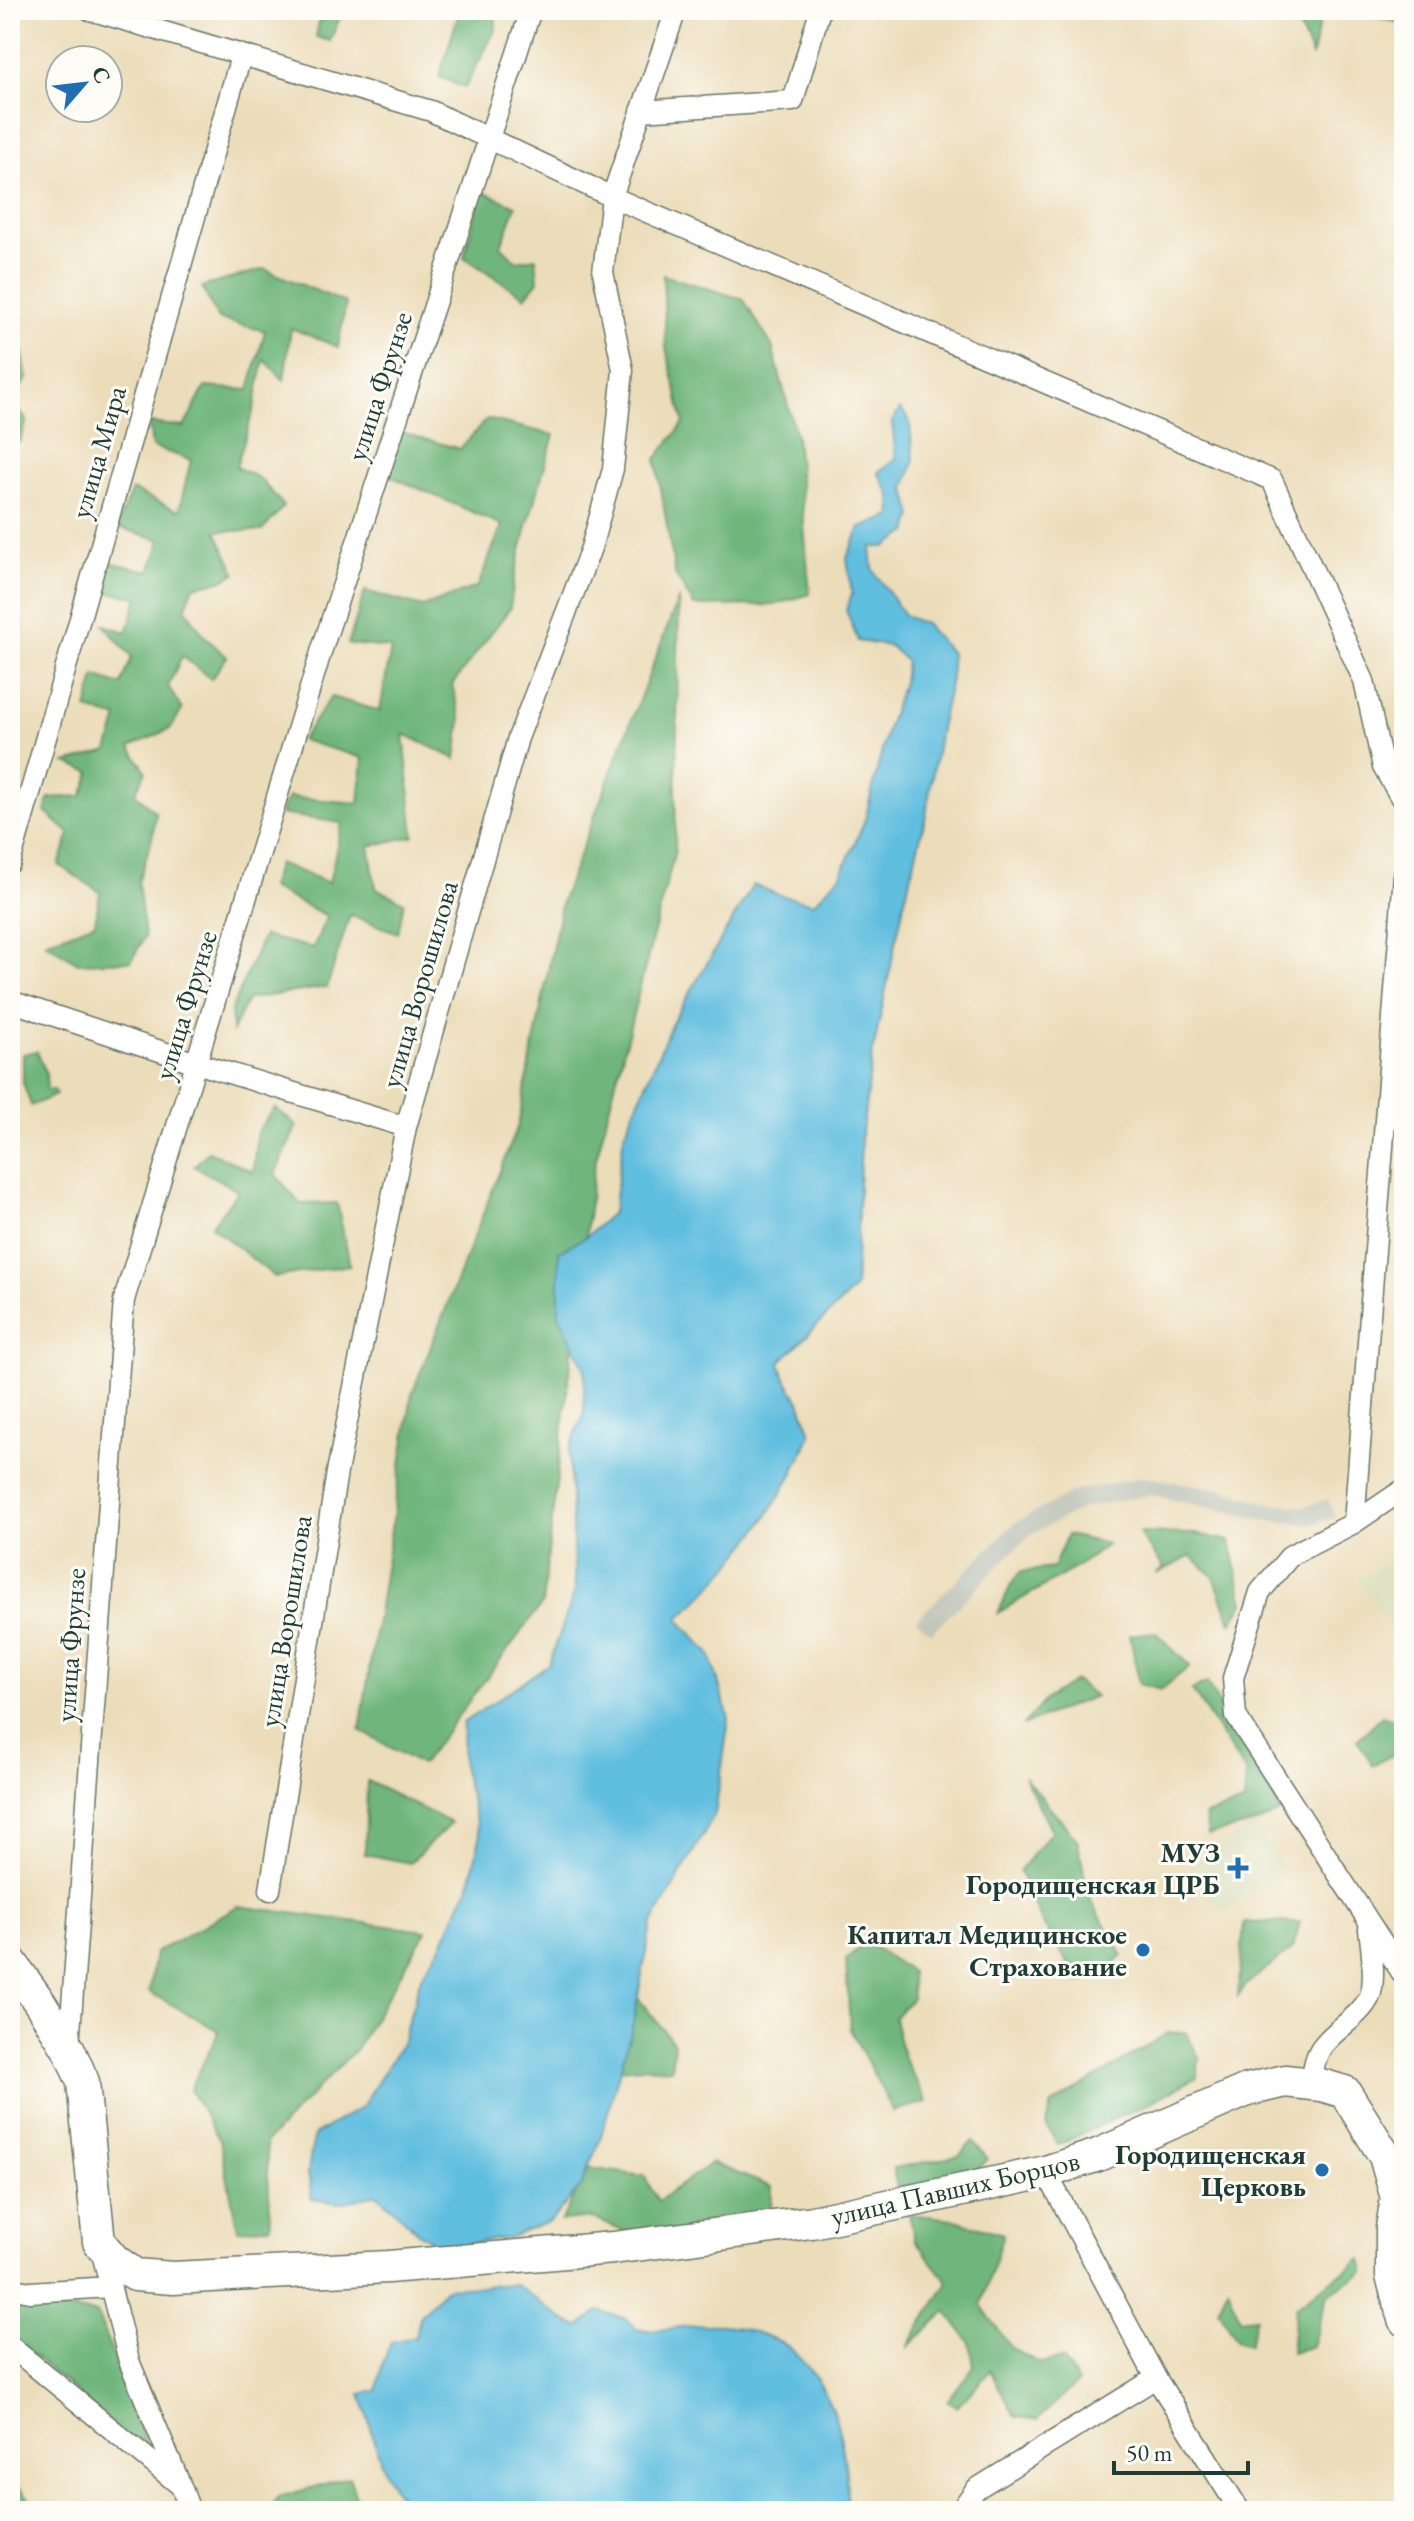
<svg xmlns="http://www.w3.org/2000/svg" width="1414" height="2521" font-family="'EB Garamond',serif">
<rect width="100%" height="100%" fill="#fdfcf7"/>
<filter id="ink" filterUnits="userSpaceOnUse"><feTurbulence type="fractalNoise" baseFrequency=".0125" numOctaves="2"/><feDisplacementMap in="SourceGraphic" scale="16" xChannelSelector="R" yChannelSelector="G"/><feConvolveMatrix kernelMatrix="1 2 1 2 8 2 1 2 1" color-interpolation-filters="sRGB"/></filter>
<filter id="wash" filterUnits="userSpaceOnUse"><feTurbulence type="fractalNoise" baseFrequency=".006" numOctaves="4" result="noise"/><feDisplacementMap in="SourceGraphic" scale="32" xChannelSelector="R" yChannelSelector="G"/><feGaussianBlur stdDeviation="1.8" result="paint"/><feColorMatrix in="noise" values="0 0 0 0 0 0 0 0 0 0 0 0 0 0 0 0 0 1.4 0 .05"/><feComposite in="paint" operator="in"/></filter>
<g filter="url(#wash)">
<rect width="100%" height="100%" fill="#ecddba"/>
<!-- built -->
<path fill="#dbdebd" d="M 1404,1548 L 1404,1649 L 1357,1580 Z
M 1256,1823 L 1286,1871 L 1221,1913 L 1190,1865 Z"/>
<!-- industrial -->
<path fill="#c1c6ba" d="M 1142,1477 L 1221,1489 L 1267,1503 L 1303,1507 L 1328,1499 L 1335,1517 L 1309,1525 L 1266,1520 L 1151,1495 L 1085,1507 L 1030,1535 L 931,1633 L 916,1620 L 1016,1522 L 1077,1490 Z"/>
<!-- forest -->
<path fill="#70b67c" stroke="#487a58" stroke-width="2" d="M 321,10 L 343,10 L 330,41 L 316,37 Z
M 460,10 L 495,10 L 496,29 L 465,88 L 439,77 Z
M 1293,10 L 1322,10 L 1312,56 L 1293,13 Z
M 1346,10 L 1404,10 L 1404,23 L 1402,23 Z
M 481,191 L 516,206 L 501,246 L 516,261 L 536,258 L 538,281 L 525,297 L 464,257 Z
M 264,269 L 346,303 L 338,347 L 291,328 L 284,380 L 264,359 L 254,409 L 236,467 L 259,478 L 284,506 L 262,531 L 216,531 L 236,573 L 220,581 L 194,586 L 185,608 L 206,638 L 227,657 L 211,679 L 182,656 L 168,686 L 182,710 L 170,729 L 130,747 L 146,771 L 135,793 L 156,813 L 152,838 L 138,883 L 145,936 L 131,961 L 78,963 L 45,942 L 95,923 L 100,892 L 59,865 L 70,834 L 45,812 L 49,798 L 82,796 L 91,772 L 66,763 L 108,751 L 118,718 L 87,709 L 95,676 L 121,685 L 132,657 L 104,625 L 127,632 L 138,597 L 98,591 L 108,562 L 150,571 L 161,540 L 116,527 L 132,490 L 179,511 L 191,460 L 152,447 L 149,423 L 184,427 L 205,387 L 249,390 L 265,331 L 218,319 L 202,287 Z
M 663,275 L 743,299 L 772,346 L 796,436 L 810,594 L 774,605 L 694,606 L 675,574 L 656,459 L 684,423 L 666,348 Z
M 10,279 L 27,379 L 10,400 Z
M 10,401 L 27,420 L 20,441 L 10,448 Z
M 487,419 L 554,435 L 527,526 L 514,579 L 510,608 L 452,685 L 461,720 L 456,759 L 404,734 L 414,836 L 369,846 L 376,888 L 404,902 L 398,933 L 350,915 L 327,987 L 248,999 L 232,1031 L 231,1010 L 263,936 L 313,948 L 327,916 L 270,888 L 278,863 L 329,883 L 342,823 L 280,814 L 288,797 L 359,803 L 363,758 L 301,740 L 331,697 L 380,711 L 391,648 L 348,644 L 365,591 L 423,607 L 478,586 L 502,525 L 381,472 L 400,432 L 460,449 Z
M 679,597 L 675,850 L 594,1167 L 542,1604 L 421,1765 L 360,1730 L 412,1394 L 518,1125 L 562,900 Z
M 37,1051 L 46,1074 L 47,1090 L 54,1090 L 56,1095 L 31,1106 L 23,1082 L 23,1054 Z
M 275,1108 L 297,1126 L 275,1174 L 300,1204 L 337,1203 L 350,1265 L 275,1277 L 211,1226 L 238,1191 L 194,1166 L 209,1151 L 253,1172 L 257,1132 Z
M 10,1214 L 14,1233 L 14,1278 L 10,1278 Z
M 1139,1533 L 1196,1534 L 1230,1541 L 1244,1603 L 1231,1623 L 1214,1577 L 1191,1556 L 1156,1574 L 1164,1568 Z
M 1067,1535 L 1107,1544 C 1075,1572 1034,1590 998,1613 L 1011,1585 L 1020,1572 L 1053,1568 Z
M 1155,1632 L 1190,1666 L 1161,1690 L 1139,1684 L 1130,1635 Z
M 1075,1681 L 1095,1696 L 1022,1726 L 1046,1699 Z
M 1207,1683 L 1282,1812 L 1256,1823 L 1208,1835 L 1205,1815 L 1244,1803 L 1246,1773 L 1192,1690 Z
M 1382,1716 L 1404,1721 L 1404,1749 L 1373,1765 L 1357,1740 Z
M 1024,1776 L 1078,1841 L 1088,1895 L 1123,1956 L 1102,1974 L 1080,1982 L 1042,1922 L 1019,1871 L 1052,1831 Z
M 367,1781 L 451,1823 L 410,1863 L 365,1854 Z
M 238,1906 L 426,1931 L 356,2049 L 266,2142 L 271,2226 L 238,2230 L 220,2141 L 190,2090 L 219,2031 L 149,1992 L 155,1953 Z
M 1300,1922 L 1293,1948 L 1247,1984 L 1238,1996 L 1244,1923 Z
M 866,1942 L 911,1972 L 912,1998 L 894,2018 L 903,2056 L 927,2102 L 893,2111 L 850,2029 L 846,1959 Z
M 637,1997 L 674,2043 L 671,2069 L 643,2067 L 619,2069 Z
M 1186,2032 L 1199,2058 L 1197,2077 L 1149,2103 L 1058,2145 L 1046,2125 L 1052,2105 L 1168,2033 Z
M 973,2141 L 988,2159 L 965,2181 L 897,2187 L 893,2168 L 959,2156 Z
M 711,2163 L 772,2187 L 771,2209 L 681,2232 L 625,2232 L 593,2218 L 561,2221 L 589,2168 L 644,2176 L 658,2201 Z
M 909,2214 L 952,2219 L 1003,2234 L 981,2305 L 1012,2349 L 1040,2363 L 1062,2359 L 1078,2382 L 1037,2420 L 1016,2417 L 990,2371 L 957,2407 L 947,2401 L 974,2366 L 970,2343 L 946,2311 L 907,2348 L 948,2282 L 915,2240 Z
M 1361,2259 L 1364,2272 L 1327,2295 L 1312,2346 L 1291,2353 L 1295,2307 Z
M 1228,2287 L 1240,2319 L 1256,2317 L 1249,2345 L 1238,2342 L 1218,2309 Z
M 10,2301 L 97,2313 L 147,2446 L 143,2451 L 10,2335 Z
M 349,2477 L 361,2511 L 267,2511 L 279,2497 Z
M 10,2486 L 20,2488 L 39,2511 L 10,2511 Z"/>
<!-- water -->
<path fill="#61bedf" stroke="#407e8a" stroke-width="2" d="M 900,409 L 909,419 L 914,462 L 905,488 L 913,515 L 908,532 L 885,547 L 871,547 L 873,570 L 905,616 L 925,624 L 951,653 L 951,679 L 940,728 L 926,815 L 904,903 L 872,1056 L 861,1139 L 855,1288 L 780,1362 L 784,1376 L 801,1404 L 811,1434 C 781,1505 734,1568 678,1619 L 710,1654 L 729,1719 L 715,1814 L 651,1925 L 633,2024 L 599,2143 L 581,2186 L 551,2221 L 508,2238 L 442,2247 L 419,2233 L 377,2194 L 341,2203 L 312,2199 L 308,2172 L 314,2135 L 362,2107 L 402,2043 L 421,1977 L 441,1946 L 470,1884 L 480,1837 L 462,1765 L 463,1723 L 549,1664 L 575,1591 L 569,1450 L 584,1414 L 585,1370 L 559,1314 L 559,1251 L 587,1236 L 613,1212 L 624,1135 L 671,1025 L 753,885 L 783,896 L 814,903 L 841,875 L 865,820 L 887,730 L 903,682 L 906,661 L 890,646 L 858,641 L 846,610 L 852,594 L 847,558 L 860,528 L 892,516 L 891,496 L 878,472 L 896,459 L 892,422 Z
M 514,2284 L 569,2323 L 579,2327 L 599,2311 L 627,2319 L 636,2329 L 648,2331 C 672,2329 698,2323 722,2325 C 739,2326 779,2338 791,2349 C 834,2387 847,2446 847,2500 L 836,2511 L 416,2511 C 378,2487 375,2433 361,2394 L 377,2391 L 382,2366 L 391,2342 L 415,2337 L 419,2317 L 445,2288 Z"/>
</g>
<g filter="url(#ink)">
<g fill="none" stroke-linecap="round" stroke-linejoin="round">
<!-- minor casing -->
<g stroke="#677563" stroke-width="23">
<path id="minor" d="M 90,10 L 431,111 L 612,197 L 1272,480 L 1364,681 L 1383,767 L 1404,803
M 641,111 L 793,101 L 820,10
M 10,863 L 241,56
M 10,1001 L 196,1063 L 406,1127
M 1404,1489 L 1354,1523 L 1291,1555 L 1260,1592 L 1233,1678 L 1236,1716 L 1404,1976
M 1354,1523 L 1404,874
M 270,1890 L 337,1472 L 406,1127 L 518,738 L 591,548 L 613,469 L 623,370 L 603,272 L 612,197 L 676,10
M 69,2046 L 124,1300 L 322,649 L 531,10
M 1311,2084 C 1313,2072 1314,2058 1321,2048 C 1334,2029 1359,2018 1369,1998 C 1377,1982 1371,1946 1369,1929
M 1046,2172 L 1156,2378 L 1240,2511
M 101,2249 L 129,2361 L 181,2486
M 10,2288 L 30,2292 L 111,2287
M 10,2346 L 181,2486 L 190,2511
M 960,2511 L 976,2489 L 1156,2378"/>
</g>
<!-- primary casing -->
<g stroke="#677563" stroke-width="35">
<path id="primary" d="M 10,1961 L 40,2003 L 69,2050 L 83,2082 L 99,2242 L 114,2260 L 135,2275 L 173,2278 L 388,2267 L 613,2248 L 812,2222 L 1046,2172 L 1098,2155 L 1247,2090 L 1285,2081 L 1321,2085 L 1345,2092 L 1385,2156 L 1397,2198 L 1392,2228 L 1392,2276 L 1404,2319"/>
</g>
<!-- minor -->
<use href="#minor" stroke="#fff" stroke-width="20"/>
<!-- primary -->
<use href="#primary" stroke="#fff" stroke-width="32"/>
</g>
</g>
<!-- markers -->
<g fill="#1f6fb2" stroke="#fdfcf7" stroke-width="3">
<path d="M1234 1856h8v8h8v8h-8v8h-8v-8h-8v-8h8z"/>
<circle cx="1143" cy="1950" r="8"/>
<circle cx="1322" cy="2170" r="8"/>
</g>
<g text-anchor="middle" stroke-width="6" stroke-linejoin="round" paint-order="stroke">
<!-- street labels -->
<g font-size="28" fill="#1f3d34" stroke="#fdfcf7">
<text transform="translate(379 386) rotate(-72)" y="10">улица Фрунзе</text>
<text transform="translate(98 452) rotate(-74)" y="10">улица Мира</text>
<text transform="translate(419 984) rotate(-74)" y="10">улица Ворошилова</text>
<text transform="translate(185 1005) rotate(-73)" y="10">улица Фрунзе</text>
<text transform="translate(285 1621) rotate(-81)" y="10">улица Ворошилова</text>
<text transform="translate(70 1645) rotate(-86)" y="10">улица Фрунзе</text>
<text transform="translate(955 2188) rotate(-13)" y="10">улица Павших Борцов</text>
</g>
<!-- poi labels -->
<g font-size="28" font-weight="bold" fill="#1f3d34" stroke="#fdfcf7" text-anchor="end">
<text x="1220" y="1862">МУЗ<tspan x="1220" dy="32">Городищенская ЦРБ</tspan></text>
<text x="1127" y="1944">Капитал Медицинское<tspan x="1127" dy="32">Страхование</tspan></text>
<text x="1306" y="2164">Городищенская<tspan x="1306" dy="32">Церковь</tspan></text>
</g>
</g>
<!-- margin -->
<rect width="1414" height="2521" fill="none" stroke="#fdfcf7" stroke-width="40"/>
<!-- north arrow -->
<g transform="translate(84 84) rotate(62)"><circle r="38" fill="#fdfcf7" stroke="#a4b0a9" stroke-width="2"/>
<path d="M0-6L14 30L0 20L-14 30Z" fill="#1f6fb2"/>
<text y="-12" font-size="22" font-weight="bold" text-anchor="middle" fill="#1f3d34">С</text>
</g>
<!-- scale -->
<path d="M1114 2461v12h134v-12" fill="none" stroke="#1f3d34" stroke-width="4"/>
<text x="1126" y="2461" font-size="24" fill="#1f3d34" stroke="#fdfcf7" stroke-width="6" paint-order="stroke">50 m</text>
</svg>
